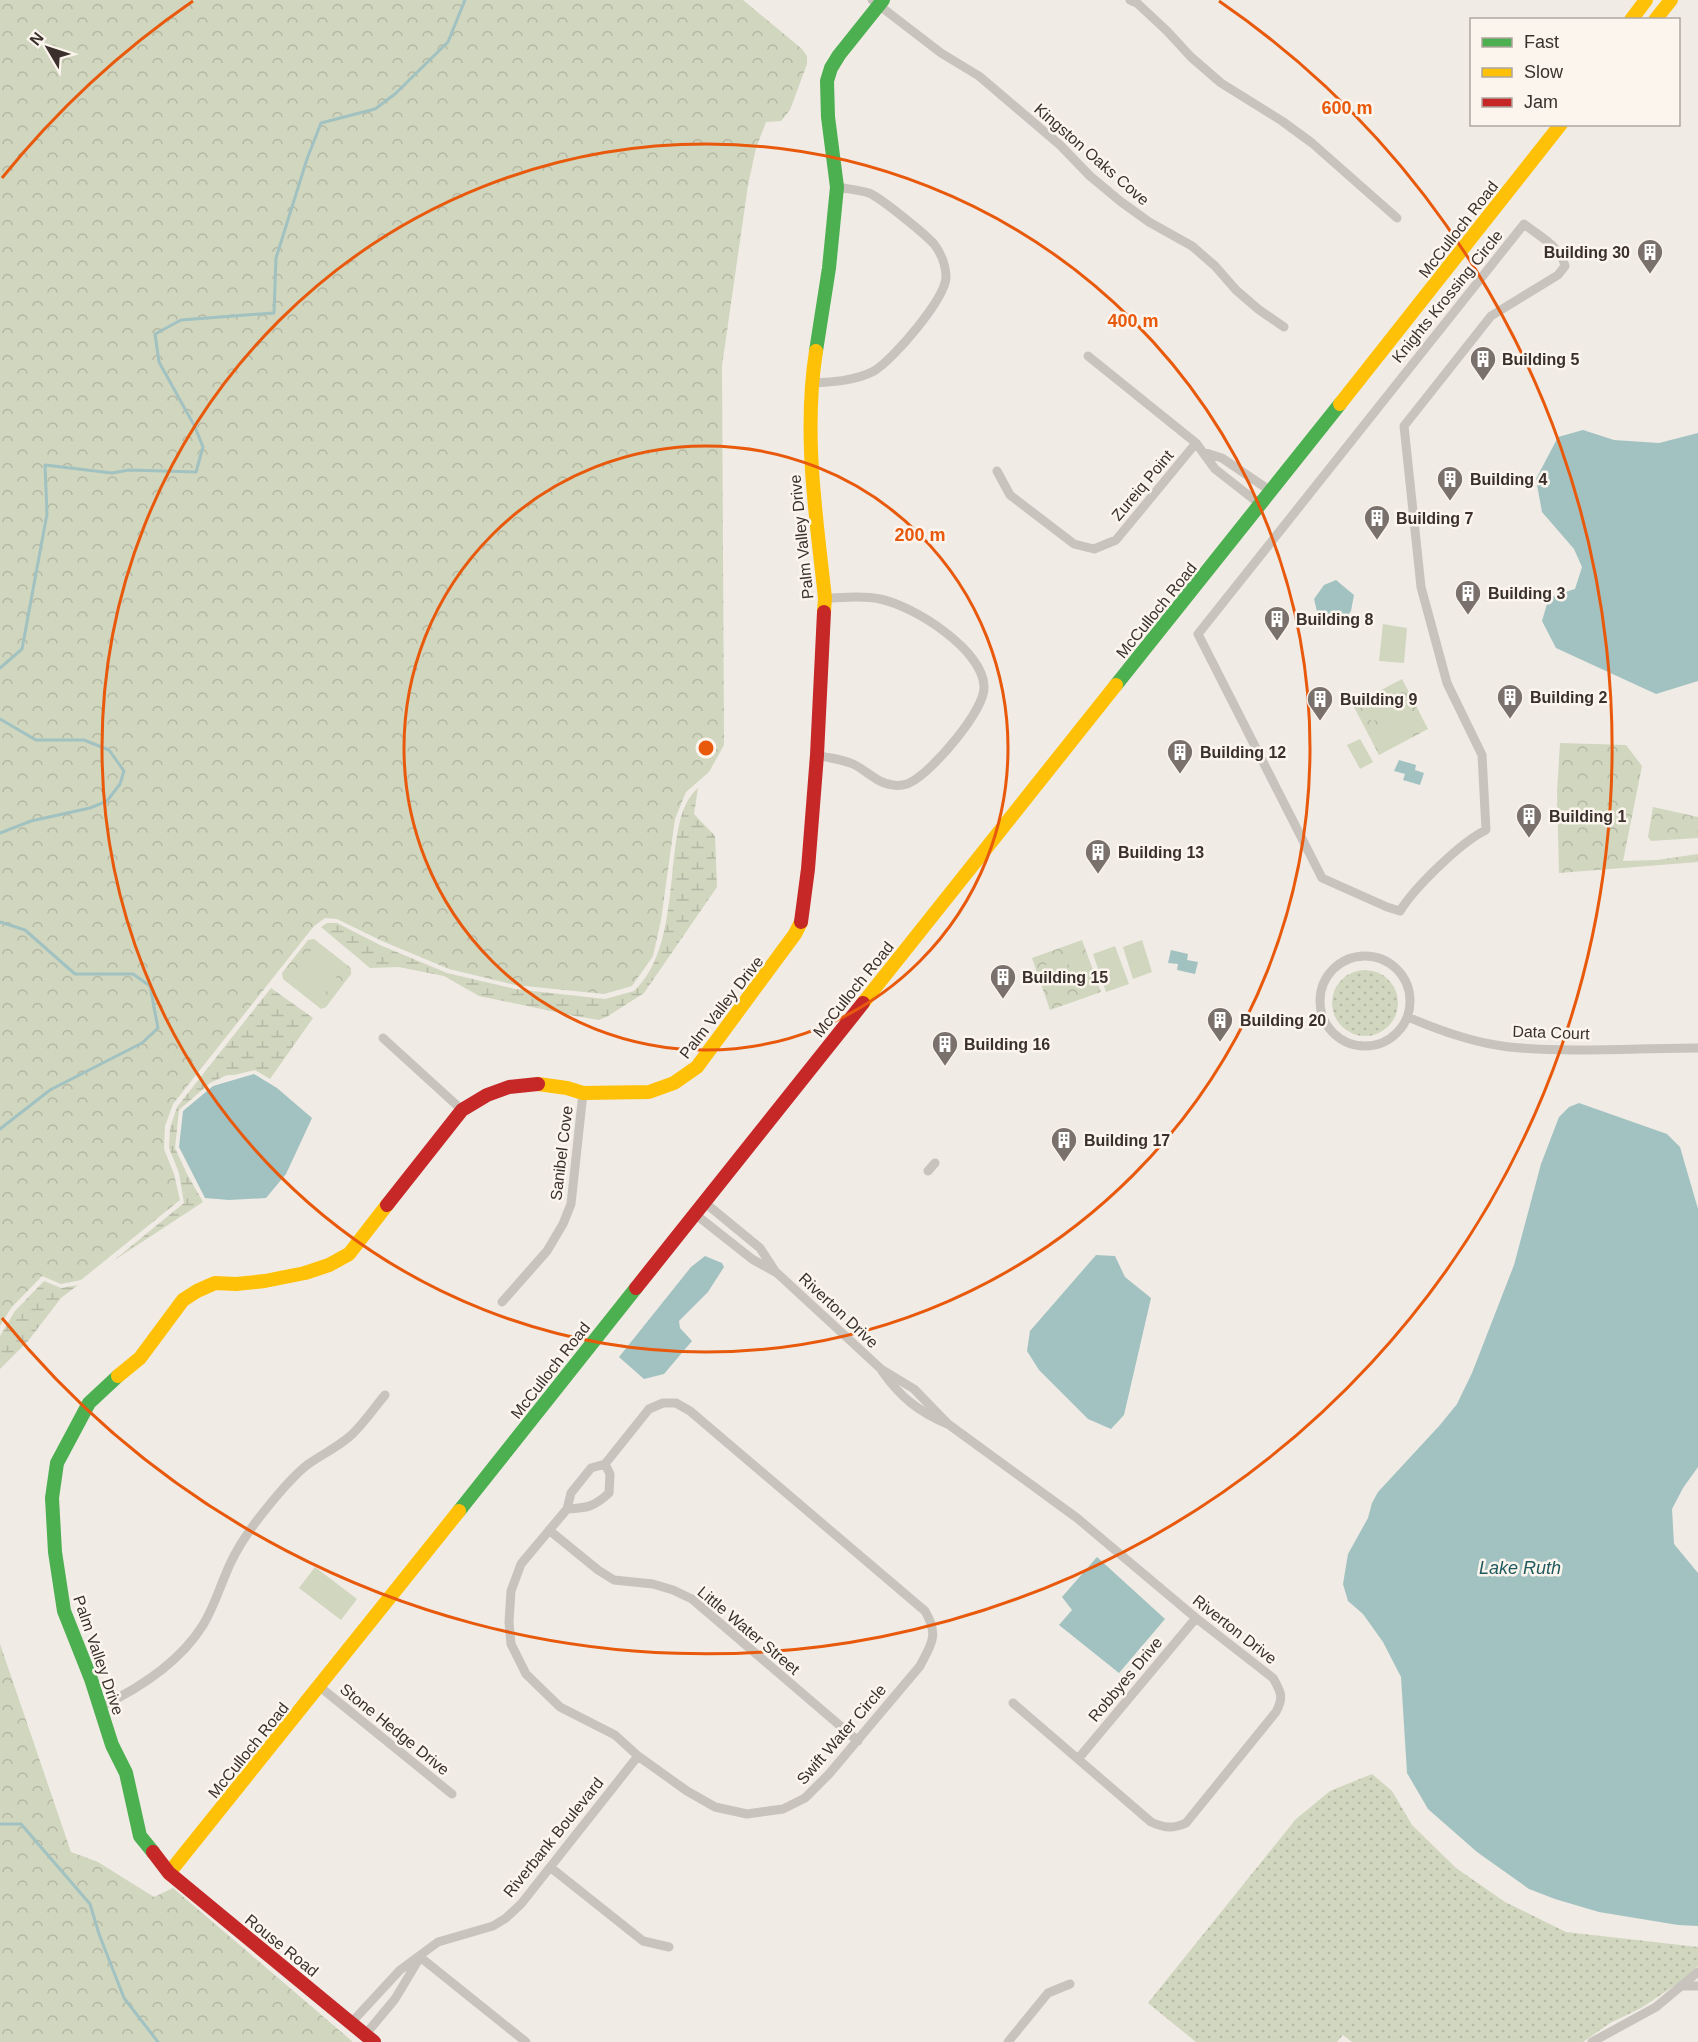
<svg xmlns="http://www.w3.org/2000/svg" width="1698" height="2042" font-family="Arial,sans-serif">
<defs>
<pattern id="grass-dots" width="8" height="8" patternUnits="userSpaceOnUse" patternTransform="scale(1.5)"><rect width="8" height="8" fill="#d1d6bf"/><path d="M2 2h.1M6 6h.1" fill="none" stroke="#b4b8a4" stroke-width="1.8" stroke-linecap="round"/></pattern>
<pattern id="forest-crowns" width="20" height="18" patternUnits="userSpaceOnUse" patternTransform="scale(1.5)"><rect width="20" height="18" fill="#d1d6bf"/><path d="M2 6a3 3 0 1 1 6 0M12 15a3 3 0 1 1 6 0" fill="none" stroke="#b4b8a4"/></pattern>
<pattern id="wetland-marsh" width="20" height="14" patternUnits="userSpaceOnUse" patternTransform="scale(1.5)"><rect width="20" height="14" fill="#d1d6bf"/><path d="M1 5h8M5 5V1M11 12h8M15 12V8" fill="none" stroke="#b4b8a4"/></pattern>
</defs>
<rect width="100%" height="100%" fill="#f0ebe5"/>
<!-- grass -->
<path fill="url(#grass-dots)" d="M1332 1003a33 33 0 1 1 66 0a33 33 0 1 1-66 0Z
M 1372,1774 L 1392,1791 L 1412,1825 L 1456,1868 L 1505,1902 L 1566,1932 L 1698,1947 L 1698,1966 L 1680,1982 L 1641,2008 L 1610,2023 L 1583,2042 L 1352,2042 L 1343,2035 L 1337,2042 L 1196,2042 L 1148,2003 L 1296,1819 L 1330,1791 Z"/>
<!-- forest -->
<path fill="url(#forest-crowns)" d="M 0,0 L 743,0 L 802,49 L 807,56 L 807,64 L 790,110 L 781,121 L 766,122 L 756,148 L 748,185 L 722,366 L 724,745 L 709,772 L 686,792 L 675,819 L 661,920 L 653,956 L 632,986 L 604,994 L 515,985 L 449,969 L 382,941 L 337,919 L 325,918 L 314,926 L 173,1104 L 165,1126 L 164,1149 L 174,1174 L 180,1200 L 81,1280 L 61,1284 L 42,1276 L 11,1308 L 0,1326 Z
M 1402,679 L 1428,729 L 1379,755 L 1353,705 Z
M 1560,743 L 1626,745 L 1642,766 L 1623,861 L 1657,860 L 1698,854 L 1698,862 L 1559,873 L 1557,792 Z
M 1653,807 L 1698,817 L 1698,838 L 1651,841 L 1648,837 Z
M 314,939 L 351,968 L 351,974 L 326,1007 L 321,1009 L 283,979 L 282,973 L 308,940 Z
M 1082,940 L 1101,992 L 1050,1010 L 1032,958 Z
M 0,1644 L 71,1852 L 98,1862 L 154,1897 L 173,1888 L 353,2042 L 0,2042 Z"/>
<!-- wetland -->
<path fill="url(#wetland-marsh)" d="M 698,788 L 694,814 L 715,836 L 717,887 L 644,993 L 608,1016 L 599,1020 L 575,1016 L 479,996 L 444,976 L 399,967 L 370,968 L 321,927 L 327,923 L 337,923 L 380,945 L 447,973 L 515,989 L 605,999 L 634,991 C 671,957 669,888 676,842 C 679,823 683,801 698,788 Z
M 271,988 L 313,1018 L 270,1079 L 255,1070 L 234,1075 L 227,1075 L 210,1083 L 179,1110 L 175,1148 L 187,1174 L 203,1202 L 113,1261 L 184,1203 L 179,1173 L 169,1148 L 170,1128 L 177,1107 Z
M 44,1281 L 61,1288 L 78,1285 L 61,1298 L 28,1341 L 0,1369 L 0,1336 L 15,1311 Z"/>
<!-- garden -->
<path fill="#d1d6bf" d="M 1383,624 L 1407,628 L 1404,663 L 1379,661 Z
M 1396,690 L 1404,705 L 1372,722 L 1364,707 Z
M 1409,714 L 1417,729 L 1385,746 L 1377,731 Z
M 1360,739 L 1373,762 L 1360,769 L 1347,745 Z
M 1142,940 L 1152,972 L 1133,979 L 1123,947 Z
M 1115,946 L 1129,984 L 1106,992 L 1093,954 Z
M 313,948 L 342,969 L 332,983 L 303,961 Z
M 1082,951 L 1094,985 L 1078,990 L 1066,957 Z
M 1056,961 L 1067,995 L 1051,1000 L 1040,967 Z
M 300,966 L 329,987 L 319,1001 L 290,979 Z
M 315,1567 L 357,1599 L 341,1620 L 299,1588 Z"/>
<!-- water -->
<path fill="#a1c2c1" d="M 1583,430 L 1614,440 L 1659,443 L 1698,433 L 1698,681 L 1656,694 L 1556,648 L 1542,621 L 1549,597 L 1575,589 L 1582,567 L 1574,549 L 1542,512 L 1536,479 L 1558,437 Z
M 1336,580 L 1354,595 L 1351,611 L 1340,625 L 1319,620 L 1314,599 L 1324,585 Z
M 1399,760 L 1416,765 L 1415,770 L 1424,773 L 1420,785 L 1403,780 L 1405,774 L 1394,771 Z
M 1171,950 L 1188,954 L 1187,960 L 1198,962 L 1195,974 L 1177,970 L 1178,964 L 1168,963 Z
M 254,1074 L 277,1088 L 312,1118 L 286,1174 L 266,1198 L 229,1200 L 205,1198 L 179,1147 L 183,1111 L 213,1086 Z
M 1579,1103 L 1667,1134 L 1680,1147 L 1698,1209 L 1698,1467 L 1683,1488 L 1672,1509 L 1674,1544 L 1698,1573 L 1698,1926 L 1678,1925 L 1599,1912 L 1555,1899 L 1529,1889 L 1477,1852 L 1428,1809 L 1407,1773 L 1401,1677 L 1383,1642 L 1363,1614 L 1348,1601 L 1343,1584 L 1348,1554 L 1368,1518 L 1372,1503 L 1378,1492 L 1440,1425 L 1457,1404 L 1472,1373 L 1514,1265 L 1541,1164 L 1559,1117 L 1569,1107 Z
M 1096,1255 L 1115,1256 L 1125,1277 L 1151,1298 L 1124,1415 L 1111,1429 L 1088,1419 L 1039,1370 L 1027,1351 L 1030,1331 Z
M 705,1256 L 722,1263 L 724,1267 L 708,1292 L 679,1321 L 680,1328 L 692,1341 L 664,1374 L 644,1379 L 619,1357 L 691,1267 Z
M 1097,1557 L 1165,1619 L 1119,1673 L 1059,1625 L 1072,1610 L 1062,1597 Z"/>
<g fill="none" stroke-linecap="round" stroke-linejoin="round">
<!-- stream -->
<path stroke="#a1c2c1" stroke-width="3" d="M 0,668 L 22,649 L 47,514 L 45,465 L 112,473 L 129,470 L 196,472 L 203,447 L 195,427 L 159,362 L 155,334 L 181,320 L 274,313 L 276,258 L 307,159 L 321,123 L 375,109 L 395,94 L 448,42 L 465,0
M 0,719 L 36,740 L 84,740 L 109,750 L 124,771 L 120,784 L 107,801 L 90,808 L 31,821 L 0,833
M 0,922 L 25,930 L 75,974 L 133,974 L 150,986 L 158,1028 L 142,1043 L 50,1090 L 0,1129
M 0,1824 L 21,1824 L 90,1904 L 99,1934 L 124,1998 L 158,2042"/>
<!-- street -->
<path stroke="#c9c3be" stroke-width="9" d="M 872,0 L 941,53 L 979,76 L 1060,145 L 1090,176 L 1120,201 L 1149,222 L 1192,246 L 1215,266 L 1236,290 L 1258,309 L 1284,327
M 1130,0 L 1137,3 L 1167,31 L 1191,57 L 1221,83 L 1282,121 L 1312,143 L 1397,218
M 1524,224 C 1539,236 1561,247 1565,266 L 1558,275 L 1491,316 L 1404,426 L 1421,587 L 1447,683 L 1482,755 L 1486,830 C 1461,842 1415,887 1400,911 L 1387,907 L 1322,878 L 1198,634 Z
M 1088,356 L 1196,443 L 1215,469 L 1261,505
M 811,383 C 832,382 855,381 874,371 C 893,360 944,300 946,278 C 946,266 941,253 934,244 C 925,234 881,198 869,193 C 859,190 847,189 837,187
M 1203,452 L 1222,458 L 1272,492
M 997,471 L 1010,495 L 1074,544 L 1094,549 L 1116,540 L 1196,443
M 817,755 C 828,758 842,759 853,764 C 866,770 878,784 893,785 C 898,786 907,785 911,782 C 932,772 986,709 984,686 C 982,649 914,606 880,599 C 862,595 843,598 825,598
M1320 1001a45 45 0 1 1 90 0a45 45 0 1 1-90 0Z
M 1408,1017 C 1440,1031 1474,1043 1509,1047 C 1571,1053 1636,1048 1698,1048
M 383,1038 L 462,1110
M 928,1171 L 935,1163
M 704,1202 L 760,1248 L 775,1271
M 695,1214 L 752,1259 L 777,1273 L 881,1369 L 914,1389 L 948,1424 L 1077,1518 L 1196,1618 L 1273,1678 C 1281,1692 1284,1697 1276,1712 L 1186,1823 C 1173,1829 1164,1828 1151,1822 L 1013,1703
M 502,1302 L 547,1251 L 563,1224 L 571,1204 L 583,1093
M 882,1371 C 900,1397 918,1411 947,1424
M 663,1403 L 676,1403 L 690,1411 L 925,1611 C 939,1635 932,1643 920,1666 L 829,1774 L 805,1798 L 783,1809 L 747,1814 L 715,1807 L 687,1791 L 638,1756 L 615,1735 L 560,1707 L 526,1674 L 511,1644 L 509,1622 L 511,1591 L 521,1564 L 567,1509 L 571,1493 L 591,1468 L 605,1464 L 649,1409 Z
M 567,1509 C 587,1508 594,1507 609,1493 L 610,1474 L 605,1464
M 549,1530 L 598,1570 L 614,1580 L 653,1584 L 673,1590 L 692,1599 L 858,1741
M 320,1687 L 452,1794
M 100,1707 C 138,1689 180,1662 203,1625 C 215,1605 221,1583 231,1562 C 240,1543 253,1525 266,1509 C 278,1494 292,1477 307,1465 C 321,1455 336,1448 349,1437 C 362,1426 373,1409 385,1395
M 1078,1759 L 1196,1618
M 550,1867 L 643,1941 L 669,1947
M 420,1957 L 526,2042
M 1683,1986 L 1698,1986
M 351,2023 L 400,1970 L 438,1942 L 493,1926 L 506,1918 L 521,1904 L 638,1756
M 365,2035 L 395,1999 L 419,1959
M 1008,2042 L 1048,1993 L 1070,1984
M 1592,2042 L 1656,2007 L 1698,1972"/>
<!-- fast -->
<path stroke="#4caf50" stroke-width="14" d="M 816,351 L 829,268 L 837,187 L 828,117 L 827,81 L 831,68 L 839,55 L 883,0
M 1116,685 L 1340,404
M 118,1376 L 89,1403 L 57,1463 L 52,1498 L 55,1552 L 64,1611 L 91,1679 L 112,1745 L 126,1773 L 140,1836 L 153,1852
M 459,1511 L 636,1288"/>
<!-- slow -->
<path stroke="#ffc107" stroke-width="14" d="M 1631,20 L 1646,0
M 1655,20 L 1671,0
M 816,351 C 803,434 816,515 825,598 L 824,612
M 1340,404 L 1561,124
M 863,1003 L 1116,685
M 538,1084 L 567,1088 L 583,1093 L 649,1092 L 674,1083 L 697,1067 L 795,934 L 801,922
M 118,1376 L 140,1358 L 183,1300 L 197,1291 L 215,1283 L 236,1284 L 265,1281 L 305,1273 L 329,1265 L 349,1254 L 387,1205
M 169,1873 L 459,1511"/>
<!-- jam -->
<path stroke="#c62828" stroke-width="14" d="M 801,922 L 808,869 L 817,755 L 824,612
M 387,1205 L 462,1110 L 487,1095 L 509,1087 L 538,1084
M 636,1288 L 863,1003
M 153,1852 L 169,1873 L 374,2042"/>
</g>
<!-- distance rings -->
<g fill="none" stroke="#e8590c" stroke-width="3">
<circle cx="706" cy="748" r="302"/>
<circle cx="706" cy="748" r="604"/>
<path d="M2 178A906 906 0 0 1 193 1M1219 1A906 906 0 1 1 2 1318"/>
</g>
<!-- icons -->
<defs>
<g id="building-pin" transform="scale(1.35)"><path d="M0 17L-7.5 6A9.5 9.5 0 1 1 7.5 6Z" fill="#7a716c" stroke="#fbf5ee"/><path d="M-4-6H4V6H1V3H-1V6H-4ZM-2.5-4.3h1.7v1.8h-1.7ZM.8-4.3h1.7v1.8H.8ZM-2.5-1h1.7V.8h-1.7ZM.8-1h1.7V.8H.8Z" fill="#fff"/></g>
</defs>
<g fill-rule="evenodd">
<use href="#building-pin" x="1650" y="252"/>
<use href="#building-pin" x="1483" y="359"/>
<use href="#building-pin" x="1450" y="479"/>
<use href="#building-pin" x="1377" y="518"/>
<use href="#building-pin" x="1468" y="593"/>
<use href="#building-pin" x="1277" y="619"/>
<use href="#building-pin" x="1510" y="697"/>
<use href="#building-pin" x="1320" y="699"/>
<use href="#building-pin" x="1180" y="752"/>
<use href="#building-pin" x="1529" y="816"/>
<use href="#building-pin" x="1098" y="852"/>
<use href="#building-pin" x="1003" y="977"/>
<use href="#building-pin" x="1220" y="1020"/>
<use href="#building-pin" x="945" y="1044"/>
<use href="#building-pin" x="1064" y="1140"/>
</g>
<g text-anchor="middle" stroke-width="5" stroke-linejoin="round" paint-order="stroke">
<!-- street labels -->
<g font-size="16" fill="#3b302b" stroke="#fbf5ee">
<text transform="translate(1092 154) rotate(41)" y="6">Kingston Oaks Cove</text>
<text transform="translate(1458 229) rotate(-52)" y="6">McCulloch Road</text>
<text transform="translate(1447 296) rotate(-51)" y="6">Knights Krossing Circle</text>
<text transform="translate(1142 485) rotate(-50)" y="6">Zureiq Point</text>
<text transform="translate(801 537) rotate(-96)" y="6">Palm Valley Drive</text>
<text transform="translate(1156 610) rotate(-51)" y="6">McCulloch Road</text>
<text transform="translate(853 989) rotate(-51)" y="6">McCulloch Road</text>
<text transform="translate(721 1007) rotate(-52)" y="6">Palm Valley Drive</text>
<text transform="translate(1551 1032) rotate(2)" y="6">Data Court</text>
<text transform="translate(561 1153) rotate(-83)" y="6">Sanibel Cove</text>
<text transform="translate(839 1310) rotate(43)" y="6">Riverton Drive</text>
<text transform="translate(550 1370) rotate(-52)" y="6">McCulloch Road</text>
<text transform="translate(1235 1629) rotate(38)" y="6">Riverton Drive</text>
<text transform="translate(749 1630) rotate(40)" y="6">Little Water Street</text>
<text transform="translate(99 1655) rotate(71)" y="6">Palm Valley Drive</text>
<text transform="translate(1125 1679) rotate(-50)" y="6">Robbyes Drive</text>
<text transform="translate(395 1729) rotate(39)" y="6">Stone Hedge Drive</text>
<text transform="translate(841 1734) rotate(-49)" y="6">Swift Water Circle</text>
<text transform="translate(248 1750) rotate(-51)" y="6">McCulloch Road</text>
<text transform="translate(553 1837) rotate(-51)" y="6">Riverbank Boulevard</text>
<text transform="translate(282 1945) rotate(39)" y="6">Rouse Road</text>
</g>
<!-- poi labels -->
<g font-size="16" font-weight="bold" fill="#3b302b" stroke="#fbf5ee" text-anchor="start">
<text x="1630" y="258" text-anchor="end">Building 30</text>
<text x="1502" y="365">Building 5</text>
<text x="1470" y="485">Building 4</text>
<text x="1396" y="524">Building 7</text>
<text x="1488" y="599">Building 3</text>
<text x="1296" y="625">Building 8</text>
<text x="1530" y="703">Building 2</text>
<text x="1340" y="705">Building 9</text>
<text x="1200" y="758">Building 12</text>
<text x="1549" y="822">Building 1</text>
<text x="1118" y="858">Building 13</text>
<text x="1022" y="983">Building 15</text>
<text x="1240" y="1026">Building 20</text>
<text x="964" y="1050">Building 16</text>
<text x="1084" y="1146">Building 17</text>
</g>
<!-- water labels -->
<g font-size="18" font-style="italic" fill="#1f5a5e" stroke="#fbf5ee">
<text x="1520" y="1574">Lake Ruth</text>
</g>
</g>
<circle cx="706" cy="748" r="9" fill="#e8590c" stroke="#fbf5ee" stroke-width="3"/>
<g font-size="18" text-anchor="middle" font-weight="bold" fill="#e8590c" stroke="#fbf5ee" stroke-width="5" stroke-linejoin="round" paint-order="stroke">
<text x="1347" y="114">600 m</text>
<text x="1133" y="327">400 m</text>
<text x="920" y="541">200 m</text>
</g>
<!-- legend -->
<rect x="1470" y="18" width="210" height="108" fill="#fbf5ee" stroke="#aea6a0" stroke-width="1.5"/>
<rect x="1482" y="38" width="30" height="9" fill="#4caf50" stroke="#aea6a0" stroke-width="1.5"/>
<text x="1524" y="48" font-size="18" fill="#3b302b">Fast</text>
<rect x="1482" y="68" width="30" height="9" fill="#ffc107" stroke="#aea6a0" stroke-width="1.5"/>
<text x="1524" y="78" font-size="18" fill="#3b302b">Slow</text>
<rect x="1482" y="98" width="30" height="9" fill="#c62828" stroke="#aea6a0" stroke-width="1.5"/>
<text x="1524" y="108" font-size="18" fill="#3b302b">Jam</text>
<!-- north arrow -->
<g transform="translate(48 48) rotate(309)" stroke="#fbf5ee" stroke-width="4.5" paint-order="stroke">
<path d="M0-4.5L10 22L0 15L-10 22Z" fill="#3b302b"/>
<text y="-9" font-size="16" font-weight="bold" text-anchor="middle" fill="#3b302b">N</text>
</g>
</svg>
